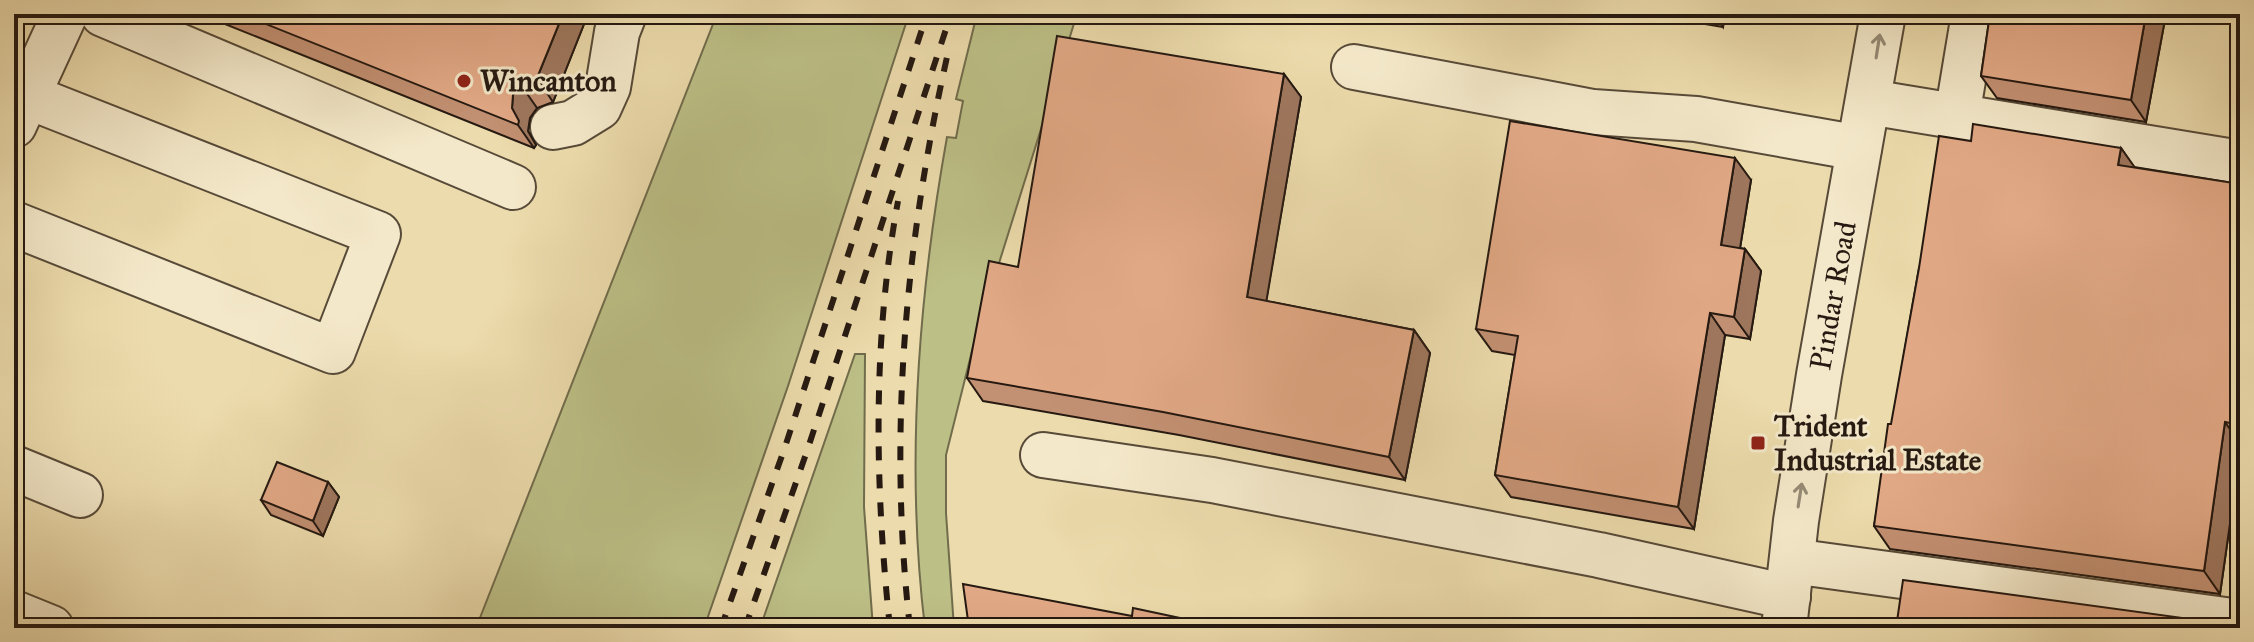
<svg xmlns="http://www.w3.org/2000/svg" width="2254" height="642" font-family="'IM FELL Great Primer',serif">
<rect width="100%" height="100%" fill="#ecdbac"/>
<filter id="stains"><feTurbulence type="fractalNoise" baseFrequency=".0025" numOctaves="4"/><feColorMatrix values="0 0 0 0 .2 0 0 0 0 .09 0 0 0 0 .02 0 0 0 .5 -.17"/></filter>
<radialGradient id="worn" r=".72"><stop offset=".6" stop-color="#630" stop-opacity="0"/><stop offset="1" stop-color="#630" stop-opacity=".3"/></radialGradient>
<!-- green -->
<path fill="#bcbf86" stroke="#706c4c" stroke-width="2" d="M 717,14 L 909,14 L 788,386 L 704,628 L 476,628 Z
M 977,14 L 1077,14 L 974,343 L 946,455 L 946,513 L 954,628 L 925,628 C 905,464 918,299 947,137 L 956,138 L 963,101 L 956,99 Z
M 855,354 L 865,354 L 864,507 L 873,628 L 760,628 Z"/>
<g fill="none" stroke-linecap="round" stroke-linejoin="round">
<!-- minor casing -->
<g stroke="#574a38" stroke-width="48">
<g id="minor">
<path d="M 103,14 L 513,187"/>
<path d="M 1354,67 L 1593,112 L 1696,119 L 1859,148"/>
<path d="M 1869,102 L 2240,163"/>
<path d="M 1957,116 L 1974,14"/>
<path d="M 14,125 L 65,14"/>
<path d="M 553,127 L 573,123 L 599,107 L 608,87 L 617,32 L 624,14"/>
<path d="M 14,224 L 333,351 L 378,234 L 27,96"/>
<path d="M 1043,455 L 1212,480 L 1599,555 L 1788,597"/>
<path d="M 14,468 L 80,495"/>
<path d="M 1792,561 L 2240,622"/>
<path d="M 14,613 L 51,628"/>
<path id="s1" d="M 1784,628 L 1796,521 L 1819,375 L 1883,14"/>
</g>
</g>
<!-- minor -->
<use href="#minor" stroke="#f3e8c9" stroke-width="44"/>
<!-- rail -->
<path stroke="#251911" stroke-width="6" stroke-dasharray="14 14" stroke-linecap="butt" d="M 721,628 L 785,447 L 927,14
M 745,628 L 807,451 L 951,14
M 890,628 C 875,487 872,342 898,201
M 910,628 C 888,436 905,245 947,57"/>
</g>
<!-- wall -->
<path fill="#c29072" stroke="#251911" stroke-width="2" d="M 200,14 L 588,14 L 553,102 L 537,108 L 530,118 L 528,131 L 536,145 L 534,148 Z
M 1647,14 L 1725,14 L 1723,27 Z
M 1990,14 L 2166,14 L 2146,122 L 1997,98 L 1981,76 Z
M 1284,74 L 1301,97 L 1266,301 L 1414,330 L 1430,353 L 1405,480 L 1179,435 L 983,401 L 967,378 Z
M 1971,141 L 2121,148 L 2134,167 L 2240,184 L 2240,453 L 2220,594 L 1890,549 L 1874,526 L 1919,268 Z
M 1751,180 L 1740,248 L 1745,249 L 1761,271 L 1750,339 L 1725,335 L 1694,529 L 1511,497 L 1495,475 L 1515,355 L 1492,351 L 1476,329 Z
M 328,482 L 339,497 L 323,536 L 271,515 L 261,500 Z"/>
<!-- shaded-wall -->
<path fill="#9e765d" stroke="#251911" stroke-width="2" d="M 563,14 L 588,14 L 553,102 L 537,78 Z
M 1714,14 L 1725,14 L 1723,27 Z
M 2146,14 L 2166,14 L 2146,122 L 2131,100 Z
M 1284,74 L 1301,97 L 1263,321 L 1247,297 Z
M 521,85 L 537,108 L 530,118 L 528,131 L 536,145 L 534,148 L 518,125 L 512,108 L 513,95 Z
M 2121,148 L 2138,172 L 2118,165 Z
M 1735,158 L 1751,180 L 1737,267 L 1721,245 Z
M 1745,249 L 1761,271 L 1750,339 L 1734,317 Z
M 1710,313 L 1725,335 L 1694,529 L 1678,507 Z
M 1414,330 L 1430,353 L 1405,480 L 1389,457 Z
M 2225,422 L 2240,444 L 2240,453 L 2220,594 L 2204,571 Z
M 328,482 L 339,497 L 323,536 L 313,521 Z"/>
<!-- building -->
<path fill="#e1a885" stroke="#251911" stroke-width="2" d="M 241,14 L 563,14 L 537,78 L 521,85 L 513,95 L 512,108 L 519,121 L 518,125 Z
M 1990,14 L 2146,14 L 2131,100 L 1981,76 Z
M 1057,36 L 1284,74 L 1247,297 L 1414,330 L 1389,457 L 1163,412 L 967,378 L 989,261 L 1018,267 Z
M 1510,121 L 1735,158 L 1721,245 L 1745,249 L 1734,317 L 1710,313 L 1678,507 L 1495,475 L 1518,336 L 1476,329 Z
M 1973,124 L 2121,148 L 2118,165 L 2240,184 L 2240,425 L 2225,422 L 2204,571 L 1874,526 L 1888,424 L 1891,424 L 1919,268 L 1939,136 L 1971,141 Z
M 277,462 L 328,482 L 313,521 L 261,500 Z
M 1903,580 L 2205,621 L 2204,628 L 1896,628 Z
M 963,584 L 1132,616 L 1133,608 L 1227,628 L 969,628 Z"/>
<!-- one-way arrows -->
<defs><path id="oneway-shaft" d="M-6 0H5M1.5-3L5.5 0L1.5 3" fill="none" stroke-width="1.6" stroke-linecap="round" stroke-linejoin="round" transform="scale(2)"/></defs>
<g stroke="#968b76">
<use href="#oneway-shaft" transform="translate(1878 46) rotate(-81)"/>
<use href="#oneway-shaft" transform="translate(1800 495) rotate(-81)"/>
</g>
<!-- markers -->
<g fill="#8f2418" stroke="#f3e8c9" stroke-width="3">
<circle cx="464" cy="81" r="8"/>
<rect x="1750" y="435" width="16" height="16" rx="4"/>
</g>
<g text-anchor="middle" stroke-width="6" stroke-linejoin="round" paint-order="stroke">
<!-- poi labels -->
<g font-size="30" font-weight="bold" fill="#251911" stroke="#f3e8c9" text-anchor="start">
<text x="480" y="91">Wincanton</text>
<text x="1774" y="436">Trident<tspan x="1774" dy="34">Industrial Estate</tspan></text>
</g>
<!-- street labels -->
<g font-size="30" fill="#251911" stroke="#f3e8c9">
<text dy="10" stroke="none"><textPath href="#s1" startOffset="336">Pindar Road</textPath></text>
</g>
</g>
<!-- margin -->
<rect width="2254" height="642" fill="none" stroke="#ecdbac" stroke-width="48"/>
<rect x="16" y="16" width="2222" height="610" fill="none" stroke="#251911" stroke-width="4"/>
<rect x="24" y="24" width="2206" height="594" fill="none" stroke="#251911" stroke-width="2"/>
<rect width="100%" height="100%" filter="url(#stains)"/>
<rect width="100%" height="100%" fill="url(#worn)"/>
</svg>
